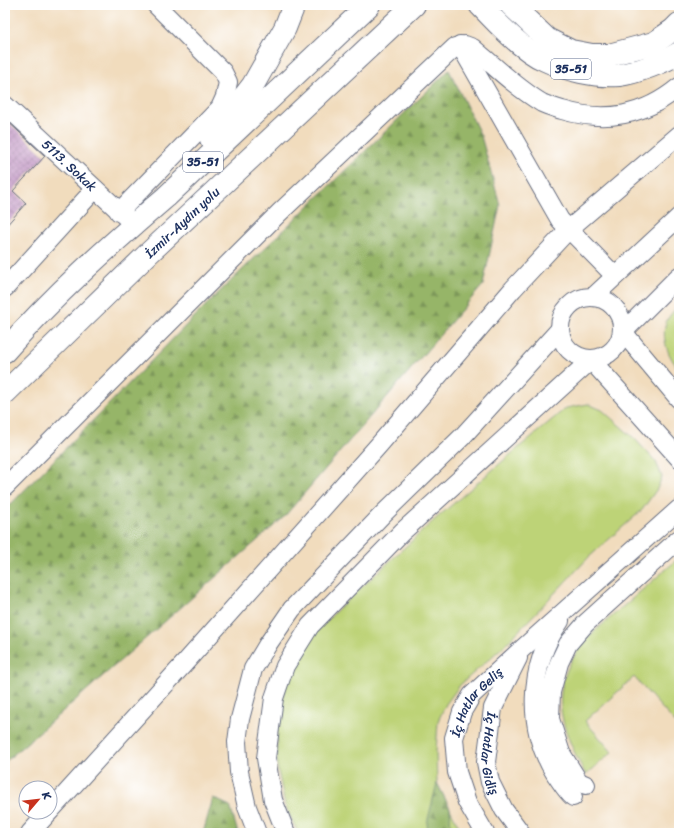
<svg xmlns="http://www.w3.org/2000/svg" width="684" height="838" font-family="Sriracha,sans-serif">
<defs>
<pattern id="forest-firs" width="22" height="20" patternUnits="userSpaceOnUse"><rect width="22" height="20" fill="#96b568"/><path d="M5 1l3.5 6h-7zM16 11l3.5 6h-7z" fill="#7a9459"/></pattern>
<pattern id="building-cross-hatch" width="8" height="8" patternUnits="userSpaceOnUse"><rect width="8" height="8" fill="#c296c4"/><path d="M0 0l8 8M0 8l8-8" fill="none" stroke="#9d7ba2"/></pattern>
</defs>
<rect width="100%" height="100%" fill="#fff"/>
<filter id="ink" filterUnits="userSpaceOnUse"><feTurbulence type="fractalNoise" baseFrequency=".025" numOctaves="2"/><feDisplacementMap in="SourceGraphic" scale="8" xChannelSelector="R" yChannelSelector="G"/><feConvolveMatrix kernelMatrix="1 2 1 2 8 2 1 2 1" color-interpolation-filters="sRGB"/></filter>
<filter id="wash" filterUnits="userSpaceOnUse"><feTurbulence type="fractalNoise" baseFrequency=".012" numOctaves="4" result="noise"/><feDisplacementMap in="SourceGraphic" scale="16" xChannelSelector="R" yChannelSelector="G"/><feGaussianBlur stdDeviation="0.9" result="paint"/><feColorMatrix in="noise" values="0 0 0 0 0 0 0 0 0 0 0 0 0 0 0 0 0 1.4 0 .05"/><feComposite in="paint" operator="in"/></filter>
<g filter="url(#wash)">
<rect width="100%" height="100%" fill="#f1dcbd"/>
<!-- grass -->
<path fill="#bdd377" stroke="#6c816a" d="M 679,306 L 679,369 C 669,358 662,341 665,326 C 666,319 674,310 679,306 Z
M 588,404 L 602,410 L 635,439 L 656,462 L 662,477 L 657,489 L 642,510 L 589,557 L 507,643 L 460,685 L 446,704 L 438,721 L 436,752 L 437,783 L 462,833 L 298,833 L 285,805 L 277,766 L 277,723 L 287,680 L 302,647 L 337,610 L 432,522 L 511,454 L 566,408 Z
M 679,558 L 679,727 L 634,677 L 585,721 L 612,752 L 586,775 C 558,723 546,687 588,637 Z"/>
<!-- forest -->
<path fill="url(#forest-firs)" stroke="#587263" d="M 449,70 L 481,136 L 500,205 L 483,285 L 284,517 L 5,762 L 5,510 L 208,303 Z
M 437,783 L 450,808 L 451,833 L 428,833 L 427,823 Z
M 213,798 L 230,806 L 238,833 L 203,833 Z"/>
<g id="blocks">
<!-- building -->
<path fill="url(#building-cross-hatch)" d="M 5,119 L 45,156 L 13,191 L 26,203 L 5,227 Z"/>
</g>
</g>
<g filter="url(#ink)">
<use href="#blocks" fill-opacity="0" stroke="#666c7f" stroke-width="1"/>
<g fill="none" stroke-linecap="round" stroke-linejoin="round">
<!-- minor casing -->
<g stroke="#666c7f" stroke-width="20">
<g id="minor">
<path d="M 460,45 L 560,220 L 615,276"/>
<path id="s1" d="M 5,105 L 129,220"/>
<path d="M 119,212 L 220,108 L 225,97 L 228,82 L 223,72 L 156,5"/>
<path d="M 5,288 L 95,189"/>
<path d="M 593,297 L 679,217"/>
<circle cx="591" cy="328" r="31"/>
<path d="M 623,332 L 679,399"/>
<path d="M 623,332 L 679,276"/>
<path d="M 591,360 L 679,458"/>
<path d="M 5,487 L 279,213 L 455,47 L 465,45 L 473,48 C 495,67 517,88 542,103 C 548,106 556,108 562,110 C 606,123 644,116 679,87"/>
<path d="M 560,621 C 528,666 526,729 556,775 C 561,782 566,791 573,797"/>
<path id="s2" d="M 518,658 L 493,708 L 486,762 L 490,782 L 504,810 L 521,833"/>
<path d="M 586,785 L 579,782 L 561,753 L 550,719 L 551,692 L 559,663 L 568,644 L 586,623 L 679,539"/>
<path d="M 50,811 L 183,665 L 378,446 L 513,289 L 569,229 L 679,135"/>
<path d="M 30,833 L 49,812"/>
<path d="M 257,833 L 247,807 L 239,772 L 237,742 L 240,719 L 253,669 L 268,644 L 292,609 L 383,514 L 462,437 L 560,329"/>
<path d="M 286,833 L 273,800 L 266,758 L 274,698 L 285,666 L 310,626 L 402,532 L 591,360"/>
<path id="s3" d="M 485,833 L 467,802 L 457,772 L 454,738 L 462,712 L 472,695 L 523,648 L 679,509"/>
</g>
</g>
<!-- highway casing -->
<g stroke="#666c7f" stroke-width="24">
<g id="highway">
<path d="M 480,5 C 496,22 523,51 545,60 C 566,70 595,77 619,75 C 636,73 664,62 679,53"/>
<path d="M 511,5 L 547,39 L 571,51 L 592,55 L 609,55 L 654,43 L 673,30 L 679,24"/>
<path d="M 211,139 L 253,85 L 285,28 L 294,5"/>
<path d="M 5,351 C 54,295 110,245 166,197 L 369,5"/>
<path id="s4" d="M 5,393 L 149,253 L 414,5"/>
</g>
</g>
<!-- minor -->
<use href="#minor" stroke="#fff" stroke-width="18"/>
<!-- highway -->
<use href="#highway" stroke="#fff" stroke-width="22"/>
</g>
</g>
<g text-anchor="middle" stroke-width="4" stroke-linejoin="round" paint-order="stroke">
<!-- shield labels -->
<g fill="#fff" stroke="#5f6d8e" stroke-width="1">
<rect x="551" y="59" width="40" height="20" rx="3"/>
<rect x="183" y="152" width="40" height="20" rx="3"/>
</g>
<g font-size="12" font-weight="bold" fill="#1b2f5e">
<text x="571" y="73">35-51</text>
<text x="203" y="166">35-51</text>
</g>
<!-- street labels -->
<g font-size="13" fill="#1b2f5e" stroke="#fff">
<text dy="5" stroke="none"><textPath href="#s1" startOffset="88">5113. Sokak</textPath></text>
<text dy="5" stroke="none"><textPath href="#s4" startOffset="246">İzmir-Aydın yolu</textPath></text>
<text dy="5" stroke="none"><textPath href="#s3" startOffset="145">İç Hatlar Geliş</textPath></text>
<text dy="5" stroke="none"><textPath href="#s2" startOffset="102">İç Hatlar Gidiş</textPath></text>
</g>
</g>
<!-- margin -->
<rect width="684" height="838" fill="none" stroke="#fff" stroke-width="20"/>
<!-- north arrow -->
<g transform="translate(38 800) rotate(62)"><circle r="19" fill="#ffffff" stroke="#a4acbf"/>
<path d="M0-3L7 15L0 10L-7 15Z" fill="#c8321e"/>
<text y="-6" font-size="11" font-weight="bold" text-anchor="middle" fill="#1b2f5e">K</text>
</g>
</svg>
